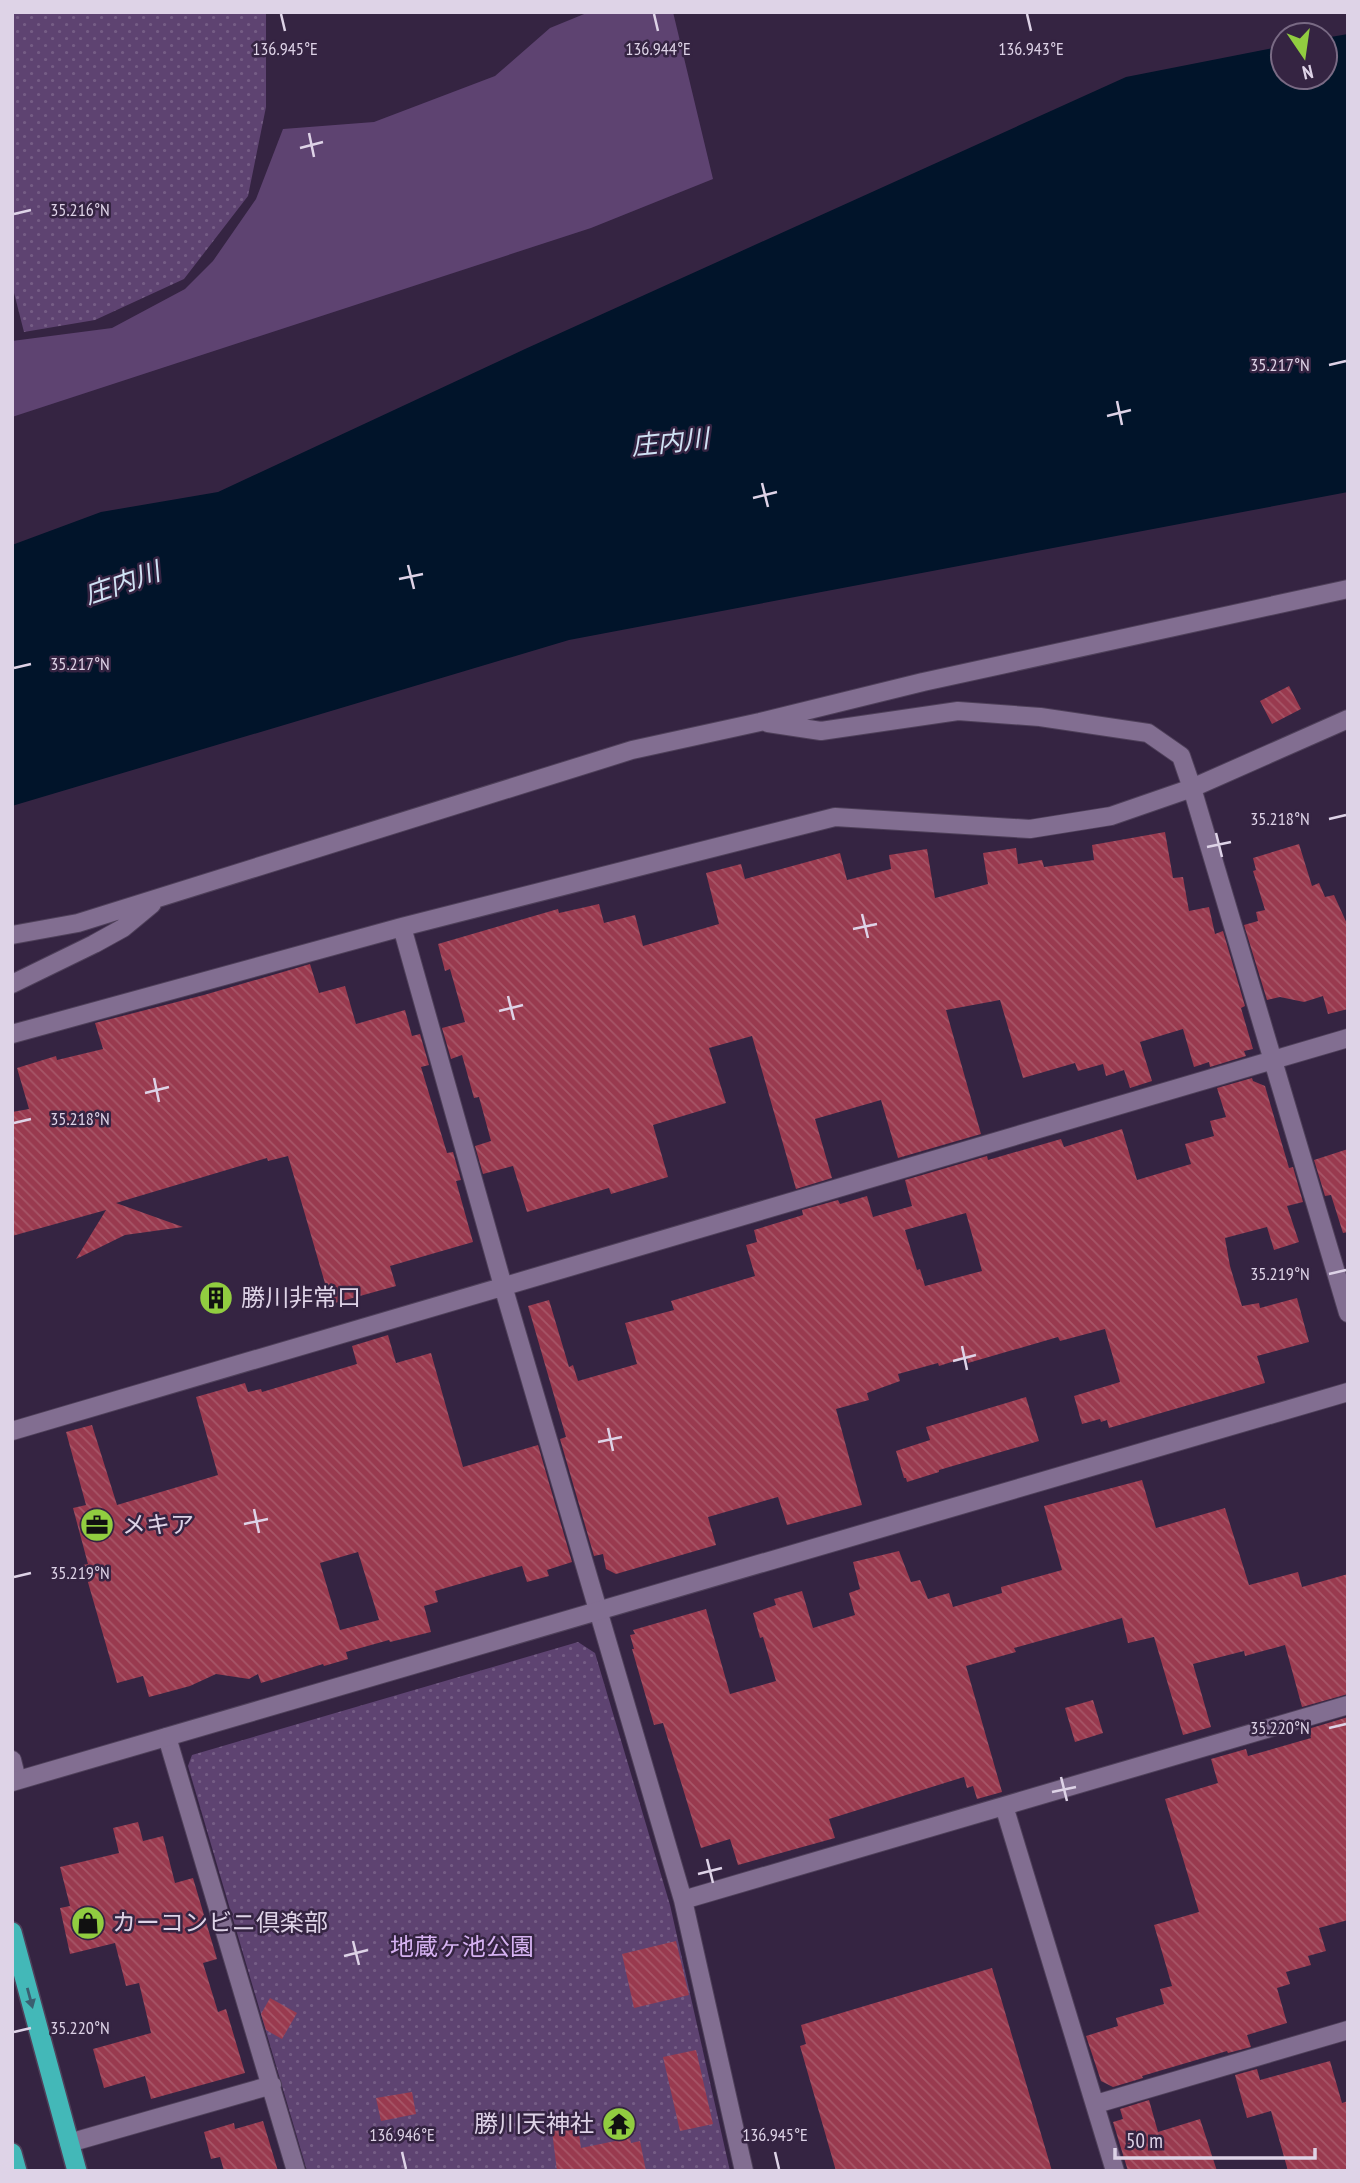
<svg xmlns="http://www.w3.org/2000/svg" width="1360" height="2183" font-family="'PT Sans Narrow','Noto Sans JP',sans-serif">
<defs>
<pattern id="park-dots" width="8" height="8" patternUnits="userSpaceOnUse" patternTransform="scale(1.75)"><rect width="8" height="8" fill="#5e4371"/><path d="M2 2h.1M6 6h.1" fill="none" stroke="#755d85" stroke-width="1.8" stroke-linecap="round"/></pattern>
<pattern id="building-back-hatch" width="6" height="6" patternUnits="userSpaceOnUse" patternTransform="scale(1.75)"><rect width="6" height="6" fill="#993a4f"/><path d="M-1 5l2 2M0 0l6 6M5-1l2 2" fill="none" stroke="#a75668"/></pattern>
</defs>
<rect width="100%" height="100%" fill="#352442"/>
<!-- grass -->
<path fill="#5e4371" d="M 589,12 L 673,12 L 713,179 L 591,228 L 12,417 L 12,341 L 112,328 L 185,289 L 213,261 L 256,199 L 283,129 L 374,122 L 495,76 L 550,28 Z"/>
<!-- park -->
<path fill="url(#park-dots)" d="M 12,12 L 266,12 L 266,107 L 248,196 L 184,279 L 95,320 L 24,332 L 12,285 Z
M 578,1642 L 595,1653 L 670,1905 L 730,2171 L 307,2171 L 188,1766 L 192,1755 Z"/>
<!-- water -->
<path fill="#01142a" d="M 1348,34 L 1348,492 L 569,640 L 12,806 L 12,545 L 101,512 L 218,492 L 525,349 L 1126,77 L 1283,46 L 1283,77 L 1325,77 L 1325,38 Z"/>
<!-- building -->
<path fill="url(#building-back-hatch)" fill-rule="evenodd" d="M 1289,686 L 1301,709 L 1272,724 L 1260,701 Z
M 1165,832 L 1173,878 L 1183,877 L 1189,911 L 1209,907 L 1215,934 L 1223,931 L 1245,1006 L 1241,1008 L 1253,1049 L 1244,1051 L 1246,1056 L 1210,1067 L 1209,1062 L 1194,1067 L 1183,1029 L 1140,1042 L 1152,1081 L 1130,1088 L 1124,1070 L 1106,1076 L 1103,1064 L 1078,1071 L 1075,1063 L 1023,1078 L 1000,1000 L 946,1010 L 981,1134 L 898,1158 L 881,1100 L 815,1119 L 832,1178 L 796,1189 L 752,1036 L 709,1048 L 726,1103 L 653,1125 L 668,1177 L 611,1194 L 609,1188 L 527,1212 L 513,1166 L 483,1174 L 475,1146 L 491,1141 L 479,1097 L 474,1098 L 462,1055 L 451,1059 L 442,1028 L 465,1022 L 450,969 L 445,971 L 438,944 L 558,909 L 559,913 L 599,904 L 604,923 L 635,915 L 643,946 L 719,924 L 706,873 L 741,864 L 745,879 L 840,853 L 847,880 L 891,869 L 889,855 L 927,849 L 935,898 L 988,884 L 983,853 L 1016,848 L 1018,864 L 1042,860 L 1044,867 L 1094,860 L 1092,845 Z
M 1299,844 L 1312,886 L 1319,883 L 1325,897 L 1334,895 L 1348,926 L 1348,1009 L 1328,1014 L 1323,996 L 1304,1002 L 1280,997 L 1267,1000 L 1244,925 L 1258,921 L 1256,912 L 1265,910 L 1253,871 L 1256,870 L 1253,858 Z
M 310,964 L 319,993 L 345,986 L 356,1024 L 405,1010 L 412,1036 L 420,1034 L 429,1065 L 421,1067 L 447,1153 L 453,1152 L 461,1180 L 456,1181 L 473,1242 L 390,1266 L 396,1286 L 331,1304 L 288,1156 L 268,1161 L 267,1158 L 116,1203 L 183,1227 L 125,1235 L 76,1259 L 106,1210 L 12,1236 L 12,1112 L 29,1109 L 17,1068 L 56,1056 L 57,1060 L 103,1049 L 95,1023 L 204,995 Z
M 1252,1078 L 1253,1081 L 1265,1086 L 1289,1168 L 1293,1167 L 1303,1202 L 1287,1206 L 1299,1242 L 1274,1250 L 1267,1227 L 1225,1238 L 1230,1266 L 1242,1306 L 1259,1303 L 1260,1308 L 1297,1298 L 1309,1342 L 1257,1356 L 1265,1383 L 1109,1428 L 1107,1420 L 1101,1422 L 1100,1419 L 1082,1424 L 1074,1396 L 1120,1382 L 1105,1329 L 1060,1341 L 1058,1337 L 968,1363 L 967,1357 L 939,1366 L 938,1363 L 898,1374 L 900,1381 L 867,1393 L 869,1400 L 836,1409 L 862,1505 L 787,1525 L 778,1497 L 708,1517 L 716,1545 L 616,1574 L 606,1569 L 603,1554 L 594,1556 L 560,1439 L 566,1437 L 528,1306 L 549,1300 L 569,1367 L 573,1365 L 578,1381 L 637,1364 L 625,1323 L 674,1310 L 671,1301 L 755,1276 L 746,1245 L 757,1242 L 754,1230 L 803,1215 L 802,1210 L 838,1200 L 840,1204 L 867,1196 L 873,1217 L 912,1206 L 905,1180 L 987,1156 L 988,1160 L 1061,1139 L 1064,1147 L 1122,1129 L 1137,1180 L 1191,1164 L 1185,1144 L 1214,1136 L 1210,1121 L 1226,1117 L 1217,1088 ZM 966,1213 L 982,1271 L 925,1286 L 920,1269 L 917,1270 L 905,1230 Z
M 1348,1149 L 1348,1232 L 1343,1233 L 1331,1195 L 1325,1196 L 1314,1160 Z
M 388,1335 L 396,1363 L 431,1353 L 463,1467 L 538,1445 L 572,1562 L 547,1570 L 549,1576 L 527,1582 L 522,1566 L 435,1591 L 438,1602 L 424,1606 L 431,1632 L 390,1642 L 389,1640 L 346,1652 L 348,1659 L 324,1666 L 323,1664 L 261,1683 L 258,1674 L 249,1679 L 216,1674 L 190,1686 L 149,1697 L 143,1676 L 117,1683 L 83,1565 L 88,1564 L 73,1508 L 86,1505 L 66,1432 L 92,1425 L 117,1505 L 218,1475 L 196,1397 L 245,1383 L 248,1392 L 261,1389 L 262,1392 L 357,1364 L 352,1346 ZM 358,1552 L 379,1620 L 340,1630 L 320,1563 Z
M 1026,1397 L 1039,1441 L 939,1470 L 939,1472 L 907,1482 L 906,1478 L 904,1478 L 896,1451 L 930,1440 L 926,1427 Z
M 1142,1480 L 1156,1528 L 1225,1508 L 1249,1585 L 1298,1572 L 1302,1587 L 1348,1574 L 1348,1694 L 1302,1707 L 1285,1645 L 1245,1656 L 1244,1651 L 1193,1664 L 1211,1727 L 1183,1735 L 1154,1637 L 1128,1643 L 1122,1618 L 1014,1648 L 1016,1652 L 966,1666 L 1002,1792 L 977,1799 L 973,1786 L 967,1788 L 964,1777 L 829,1819 L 835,1838 L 738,1865 L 730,1839 L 701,1848 L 663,1723 L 654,1725 L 632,1649 L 634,1649 L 630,1635 L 635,1634 L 633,1630 L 706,1609 L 730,1694 L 776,1681 L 763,1637 L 760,1638 L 753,1613 L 776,1605 L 774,1599 L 802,1591 L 813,1628 L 855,1615 L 849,1593 L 860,1589 L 853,1562 L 899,1551 L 911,1582 L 920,1580 L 928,1599 L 949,1593 L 953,1607 L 1002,1593 L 1001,1587 L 1062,1570 L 1044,1506 Z
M 1093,1700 L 1103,1733 L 1075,1742 L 1065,1708 Z
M 1348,1717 L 1348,1920 L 1319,1928 L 1326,1951 L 1308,1956 L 1311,1965 L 1286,1972 L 1290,1984 L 1277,1988 L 1287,2023 L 1247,2035 L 1251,2047 L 1228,2053 L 1227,2051 L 1142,2076 L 1143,2078 L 1113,2087 L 1101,2081 L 1086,2036 L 1118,2026 L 1116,2018 L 1164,2004 L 1160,1989 L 1172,1986 L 1154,1925 L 1199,1912 L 1165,1799 L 1218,1783 L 1211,1759 L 1246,1749 L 1248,1756 L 1311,1738 L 1308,1729 Z
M 138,1822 L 143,1841 L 163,1836 L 175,1883 L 193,1878 L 217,1959 L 203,1963 L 218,2012 L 226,2009 L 245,2073 L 151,2099 L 145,2076 L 104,2088 L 93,2049 L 151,2033 L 139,1983 L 126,1986 L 115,1943 L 70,1954 L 60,1908 L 70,1906 L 60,1867 L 119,1853 L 113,1828 Z
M 676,1941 L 689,1995 L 634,2008 L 622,1954 Z
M 992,1968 L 1052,2171 L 836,2171 L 800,2046 L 806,2044 L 801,2025 Z
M 270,1998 L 297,2013 L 282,2039 L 266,2030 L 261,2014 Z
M 696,2050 L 713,2124 L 680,2131 L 663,2057 Z
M 1330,2061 L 1342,2103 L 1348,2101 L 1348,2171 L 1288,2171 L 1271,2111 L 1247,2118 L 1235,2075 L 1257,2069 L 1260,2080 Z
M 412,2092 L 416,2114 L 381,2121 L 376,2098 Z
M 1149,2100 L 1158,2132 L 1200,2119 L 1217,2171 L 1128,2171 L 1113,2122 L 1123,2119 L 1120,2109 Z
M 263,2121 L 278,2171 L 224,2171 L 220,2157 L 211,2159 L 204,2132 L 234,2123 L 235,2129 Z
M 578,2127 L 581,2148 L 630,2138 L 631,2143 L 640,2141 L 646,2171 L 557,2171 L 552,2131 Z"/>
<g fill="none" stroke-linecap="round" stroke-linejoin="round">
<!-- minor casing -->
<g stroke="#4f405a" stroke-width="20">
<path id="minor" d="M 768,723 L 821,731 L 958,711 L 1040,717 L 1148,733 L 1181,756 L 1192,788 L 1348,1313
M 402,927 L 503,1286 L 683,1900 L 744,2171
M 12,935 L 78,923 L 632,750 L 760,722 L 923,682 L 1348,589
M 12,984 L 94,944 L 123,928 L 152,904
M 12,1034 L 402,927 L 835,817 L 1030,829 L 1111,816 L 1192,788 L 1348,719
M 12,1431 L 1348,1038
M 167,1737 L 296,2171
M 12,1760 L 17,1780
M 1004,1806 L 1115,2171
M 683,1900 L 1348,1705
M 1096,2104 L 1348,2030
M 69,2143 L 272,2085"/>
</g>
<!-- tertiary casing -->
<g stroke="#4f405a" stroke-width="20">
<path id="tertiary" d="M 12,1782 L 1348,1392"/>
</g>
<!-- trunk casing -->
<g stroke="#4f405a" stroke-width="22">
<path id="trunk" d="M 12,1932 L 77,2171
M 12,2153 L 17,2171"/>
</g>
<!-- minor -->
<use href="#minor" stroke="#826e91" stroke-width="18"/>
<!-- tertiary -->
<use href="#tertiary" stroke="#826e91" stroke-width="18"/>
<!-- trunk -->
<use href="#trunk" stroke="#43b8b8" stroke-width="19"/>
</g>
<!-- one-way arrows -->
<defs><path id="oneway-solid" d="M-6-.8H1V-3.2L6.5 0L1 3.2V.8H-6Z" transform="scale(1.75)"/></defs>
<use fill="#3b5f71" href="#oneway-solid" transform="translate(30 1998) rotate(75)"/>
<!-- ticks -->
<path fill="none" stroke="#ded3e7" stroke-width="2.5" d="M 281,14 L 285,31M 654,14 L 658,31M 1027,14 L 1031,31M 309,133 L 314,157M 300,148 L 323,142M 14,214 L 31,210M 1329,365 L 1346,361M 1117,401 L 1122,425M 1107,416 L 1131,410M 762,483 L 768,507M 753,498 L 777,492M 408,565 L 414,589M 399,579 L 423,574M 14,668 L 31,664M 1329,819 L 1346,815M 1216,833 L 1222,857M 1207,847 L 1231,842M 862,914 L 868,938M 853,929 L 877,924M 508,996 L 514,1020M 499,1011 L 523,1005M 154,1078 L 159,1102M 145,1093 L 169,1087M 14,1123 L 31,1119M 1329,1274 L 1346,1270M 962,1346 L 967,1370M 953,1361 L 976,1355M 608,1428 L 613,1451M 598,1442 L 622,1437M 254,1509 L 259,1533M 244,1524 L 268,1519M 14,1577 L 31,1573M 1329,1728 L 1346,1724M 1061,1777 L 1067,1801M 1052,1792 L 1076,1787M 707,1859 L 713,1883M 698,1874 L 722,1868M 353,1941 L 359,1965M 344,1956 L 368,1950M 14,2032 L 31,2028M 402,2152 L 406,2169M 775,2152 L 779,2169"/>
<!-- icons -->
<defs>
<g id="building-disc" transform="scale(1.75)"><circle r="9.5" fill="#91cd40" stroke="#352442"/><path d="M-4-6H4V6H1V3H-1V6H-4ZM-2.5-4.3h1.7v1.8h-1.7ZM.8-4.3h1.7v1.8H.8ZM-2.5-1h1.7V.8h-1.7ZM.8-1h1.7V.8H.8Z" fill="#111"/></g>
<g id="office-disc" transform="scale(1.75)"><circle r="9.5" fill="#91cd40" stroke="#352442"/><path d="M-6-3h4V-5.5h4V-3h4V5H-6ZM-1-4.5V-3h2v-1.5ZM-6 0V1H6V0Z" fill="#111"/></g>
<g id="shop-disc" transform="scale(1.75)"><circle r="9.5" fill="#91cd40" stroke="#352442"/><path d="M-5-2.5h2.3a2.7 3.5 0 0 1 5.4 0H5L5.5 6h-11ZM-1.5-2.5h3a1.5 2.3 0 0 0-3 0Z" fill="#111"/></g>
<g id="temple-disc" transform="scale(1.75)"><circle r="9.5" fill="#91cd40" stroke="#352442"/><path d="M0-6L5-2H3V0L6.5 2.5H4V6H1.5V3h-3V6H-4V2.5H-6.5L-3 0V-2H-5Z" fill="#111"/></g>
</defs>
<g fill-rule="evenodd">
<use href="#building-disc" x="216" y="1298"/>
<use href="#office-disc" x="97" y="1525"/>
<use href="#shop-disc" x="88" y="1923"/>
<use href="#temple-disc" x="619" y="2124"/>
</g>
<g text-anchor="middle" stroke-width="5" stroke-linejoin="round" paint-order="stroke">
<!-- poi labels -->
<g font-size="24" fill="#ded3e7" stroke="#352442" text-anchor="start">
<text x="241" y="1306">勝川非常口</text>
<text x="122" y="1533">メキア</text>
<text x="112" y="1931">カーコンビニ倶楽部</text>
<text x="594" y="2132" text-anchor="end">勝川天神社</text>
</g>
<!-- park labels -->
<g font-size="24" fill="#d6b2f2" stroke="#352442">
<text x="462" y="1955">地蔵ヶ池公園</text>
</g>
<!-- water labels -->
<g font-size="26" font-style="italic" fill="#d0e2f4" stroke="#352442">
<text transform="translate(670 442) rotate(-6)" y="9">庄内川</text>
<text transform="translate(122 583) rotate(-19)" y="9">庄内川</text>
</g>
</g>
<g font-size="18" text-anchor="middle" fill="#ded3e7" stroke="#352442" stroke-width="5" stroke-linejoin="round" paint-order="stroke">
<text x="285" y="55">136.945°E</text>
<text x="658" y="55">136.944°E</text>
<text x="1031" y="55">136.943°E</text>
<text x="80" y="216">35.216°N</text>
<text x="1280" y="371">35.217°N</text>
<text x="80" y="670">35.217°N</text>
<text x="1280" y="825">35.218°N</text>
<text x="80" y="1125">35.218°N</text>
<text x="1280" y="1280">35.219°N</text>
<text x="80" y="1579">35.219°N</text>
<text x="1280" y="1734">35.220°N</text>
<text x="80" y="2034">35.220°N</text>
<text x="402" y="2141">136.946°E</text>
<text x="775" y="2141">136.945°E</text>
</g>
<!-- border -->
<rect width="1360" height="2183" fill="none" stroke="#ded3e7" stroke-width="28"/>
<!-- north arrow -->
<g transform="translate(1304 56) rotate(167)"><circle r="33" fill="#352442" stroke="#796a84" stroke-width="2"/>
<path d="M0-5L12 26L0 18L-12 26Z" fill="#91cd40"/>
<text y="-10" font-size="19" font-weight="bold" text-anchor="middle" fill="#ded3e7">N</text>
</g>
<!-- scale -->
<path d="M1115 2148v10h200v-10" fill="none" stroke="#ded3e7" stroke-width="3.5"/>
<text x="1126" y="2148" font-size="21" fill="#ded3e7" stroke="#352442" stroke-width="5" paint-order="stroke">50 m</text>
</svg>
